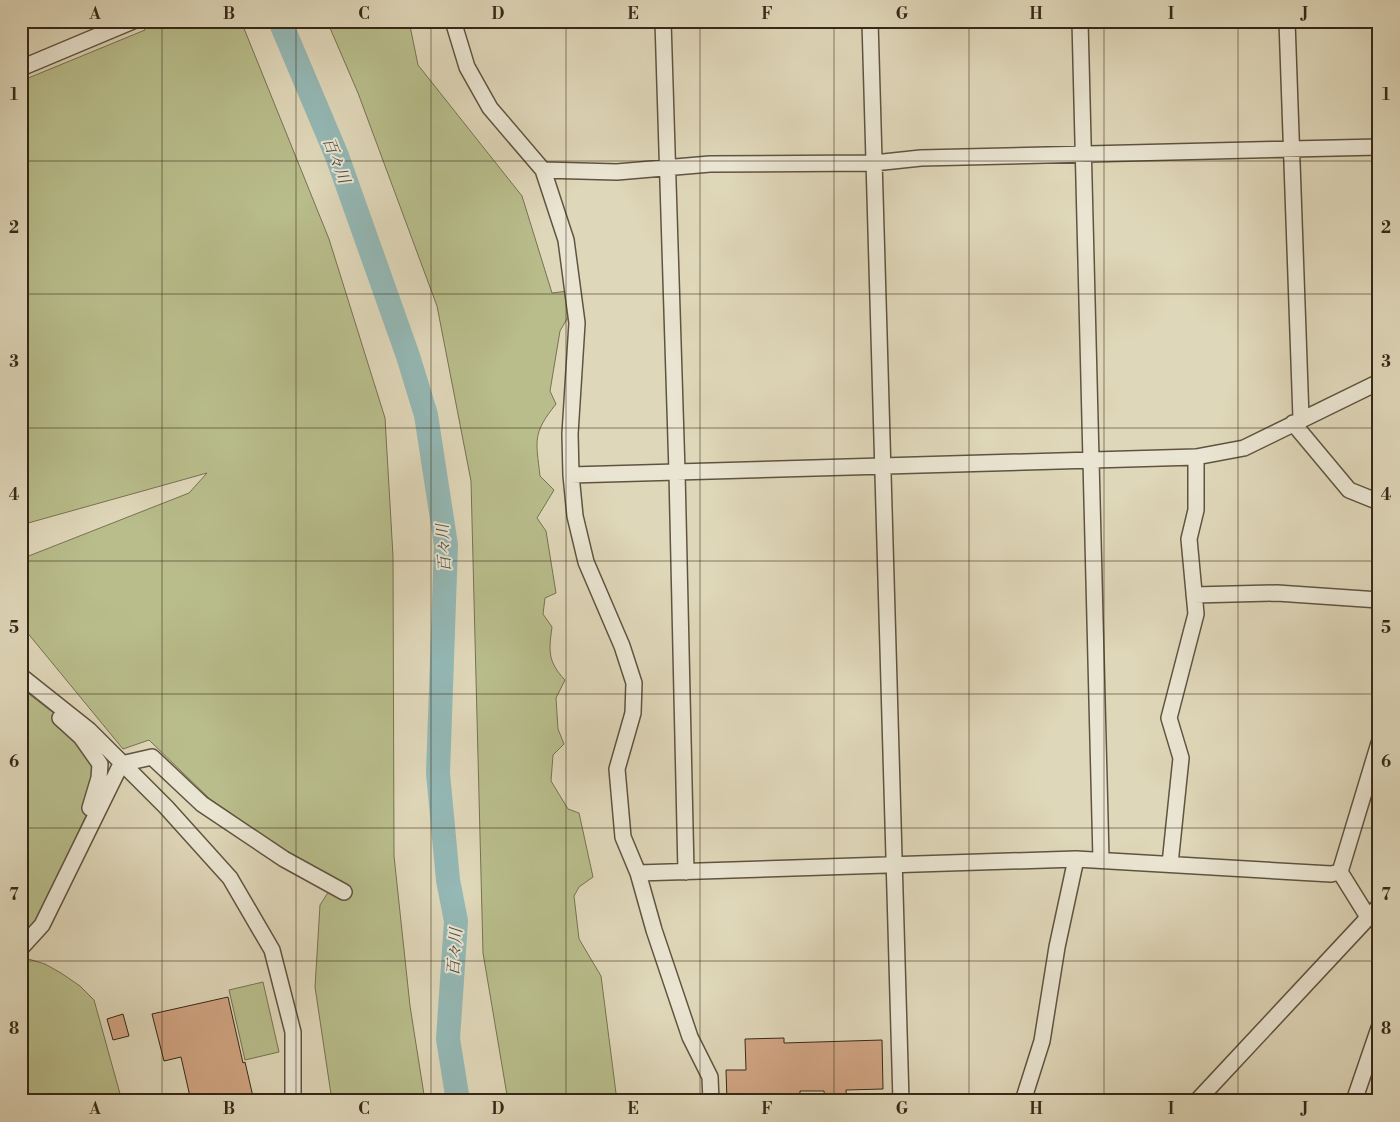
<svg xmlns="http://www.w3.org/2000/svg" width="1400" height="1122" font-family="'Libre Bodoni','Noto Serif JP',serif">
<rect width="100%" height="100%" fill="#dfd7b9"/>
<filter id="stains"><feTurbulence type="fractalNoise" baseFrequency=".004" numOctaves="4"/><feColorMatrix values="0 0 0 0 .2 0 0 0 0 .09 0 0 0 0 .02 0 0 0 .5 -.17"/></filter>
<radialGradient id="worn" r=".72"><stop offset=".6" stop-color="#630" stop-opacity="0"/><stop offset="1" stop-color="#630" stop-opacity=".3"/></radialGradient>
<!-- green -->
<path fill="#b8bd8b" stroke="#777252" d="M 141,21 L 241,21 L 329,239 L 385,418 L 393,556 L 394,856 L 410,1006 L 425,1101 L 332,1101 L 315,987 L 320,905 L 336,880 L 302,862 L 210,799 L 149,740 L 123,749 L 21,625 L 21,559 L 189,493 L 207,473 L 21,525 L 21,81 L 145,30 Z
M 327,21 L 409,21 L 418,65 L 522,196 L 552,293 L 568,291 L 571,312 L 560,331 L 550,391 L 556,404 C 532,434 536,440 540,476 L 554,490 L 537,518 L 546,531 L 556,593 L 545,598 L 543,614 L 552,627 C 549,650 547,661 565,680 L 556,698 L 558,729 L 564,744 L 553,755 L 551,781 L 568,809 L 579,813 L 593,877 L 579,887 L 574,896 L 579,939 L 601,976 L 617,1101 L 508,1101 L 483,953 L 471,481 L 437,306 L 358,93 Z
M 21,688 L 64,721 L 96,756 L 90,807 L 37,921 L 21,941 Z
M 25,958 L 45,964 L 61,973 L 80,986 L 94,1000 L 122,1101 L 21,1101 L 21,964 Z
M 263,982 L 279,1052 L 245,1060 L 229,990 Z"/>
<g fill="none" stroke-linecap="round" stroke-linejoin="round">
<!-- river -->
<path stroke="#94b8b5" stroke-width="24" d="M 280,21 L 337,156 L 408,356 L 426,415 L 446,545 L 438,773 L 448,880 L 456,921 L 448,1039 L 458,1101"/>
</g>
<!-- building -->
<path fill="#d1a583" stroke="#362818" d="M 228,997 L 243,1063 L 245,1062 L 254,1101 L 191,1101 L 181,1057 L 164,1061 L 152,1014 Z
M 123,1014 L 129,1036 L 113,1040 L 107,1019 Z
M 784,1038 L 784,1043 L 882,1040 L 883,1089 L 846,1090 L 847,1101 L 825,1101 L 824,1091 L 800,1091 L 800,1101 L 727,1101 L 726,1070 L 746,1070 L 745,1039 Z"/>
<g fill="none" stroke-linecap="round" stroke-linejoin="round">
<!-- minor casing -->
<g stroke="#605440" stroke-width="18">
<path id="minor" d="M 453,21 L 467,67 L 490,108 L 543,170 L 566,240 L 577,323 L 570,434 L 571,475 L 575,516 L 586,562 L 622,646 L 634,683 L 633,713 L 617,769 L 623,837 L 638,873 L 654,930 L 690,1037 L 710,1077 L 711,1101
M 663,21 L 677,472 L 686,872
M 870,21 L 901,1101
M 1080,21 L 1101,859
M 1287,21 L 1301,418
M 21,68 L 133,21
M 543,170 L 617,172 L 710,164 L 874,163 L 921,158 L 1379,147
M 1293,423 L 1349,490 L 1379,502
M 571,475 L 1196,457 L 1244,448 L 1379,382
M 1194,595 L 1277,593 L 1379,600
M 21,676 L 89,730 L 166,807 L 230,878 L 272,950 L 293,1032 L 293,1101
M 60,718 L 81,737 L 100,764 L 99,778 L 90,808
M 1170,864 L 1181,758 L 1169,718 L 1196,614 L 1189,539 L 1196,510 L 1196,457
M 638,873 L 1076,859 L 1331,874 L 1340,872
M 1368,917 L 1340,872 L 1379,743
M 21,948 L 42,925 L 121,764 L 152,757 L 202,804 L 284,859 L 344,892
M 1023,1101 L 1042,1041 L 1057,947 L 1076,859
M 1197,1101 L 1379,906
M 1354,1101 L 1379,1028"/>
</g>
<!-- minor -->
<use href="#minor" stroke="#eae5d2" stroke-width="15"/>
</g>
<!-- grid -->
<path fill="none" stroke="#362818" stroke-width="1" stroke-opacity="0.55" d="M 162,21 L 162,1101M 296,21 L 296,1101M 431,21 L 431,1101M 566,21 L 566,1101M 700,21 L 700,1101M 834,21 L 834,1101M 969,21 L 969,1101M 1104,21 L 1104,1101M 1238,21 L 1238,1101M 21,161 L 1379,161M 21,294 L 1379,294M 21,428 L 1379,428M 21,561 L 1379,561M 21,694 L 1379,694M 21,828 L 1379,828M 21,961 L 1379,961"/>
<g text-anchor="middle" stroke-width="4" stroke-linejoin="round" paint-order="stroke">
<!-- water labels -->
<g font-size="16" font-style="italic" fill="#4e4c3f" stroke="#eae5d2">
<text transform="translate(337 160) rotate(69)" y="6">百々川</text>
<text transform="translate(443 548) rotate(-93)" y="6">百々川</text>
<text transform="translate(454 952) rotate(-86)" y="6">百々川</text>
</g>
</g>
<!-- margin -->
<rect width="1400" height="1122" fill="none" stroke="#dfd7b9" stroke-width="55"/>
<rect x="28" y="28" width="1344" height="1066" fill="none" stroke="#362818" stroke-width="2"/>
<g font-size="16" text-anchor="middle" font-weight="bold" fill="#362818">
<text x="95" y="19">A</text>
<text x="229" y="19">B</text>
<text x="364" y="19">C</text>
<text x="498" y="19">D</text>
<text x="633" y="19">E</text>
<text x="767" y="19">F</text>
<text x="902" y="19">G</text>
<text x="1036" y="19">H</text>
<text x="1171" y="19">I</text>
<text x="1305" y="19">J</text>
<text x="14" y="100">1</text>
<text x="1386" y="100">1</text>
<text x="14" y="233">2</text>
<text x="1386" y="233">2</text>
<text x="14" y="367">3</text>
<text x="1386" y="367">3</text>
<text x="14" y="500">4</text>
<text x="1386" y="500">4</text>
<text x="14" y="633">5</text>
<text x="1386" y="633">5</text>
<text x="14" y="767">6</text>
<text x="1386" y="767">6</text>
<text x="14" y="900">7</text>
<text x="1386" y="900">7</text>
<text x="14" y="1034">8</text>
<text x="1386" y="1034">8</text>
<text x="95" y="1114">A</text>
<text x="229" y="1114">B</text>
<text x="364" y="1114">C</text>
<text x="498" y="1114">D</text>
<text x="633" y="1114">E</text>
<text x="767" y="1114">F</text>
<text x="902" y="1114">G</text>
<text x="1036" y="1114">H</text>
<text x="1171" y="1114">I</text>
<text x="1305" y="1114">J</text>
</g>
<rect width="100%" height="100%" filter="url(#stains)"/>
<rect width="100%" height="100%" fill="url(#worn)"/>
</svg>
